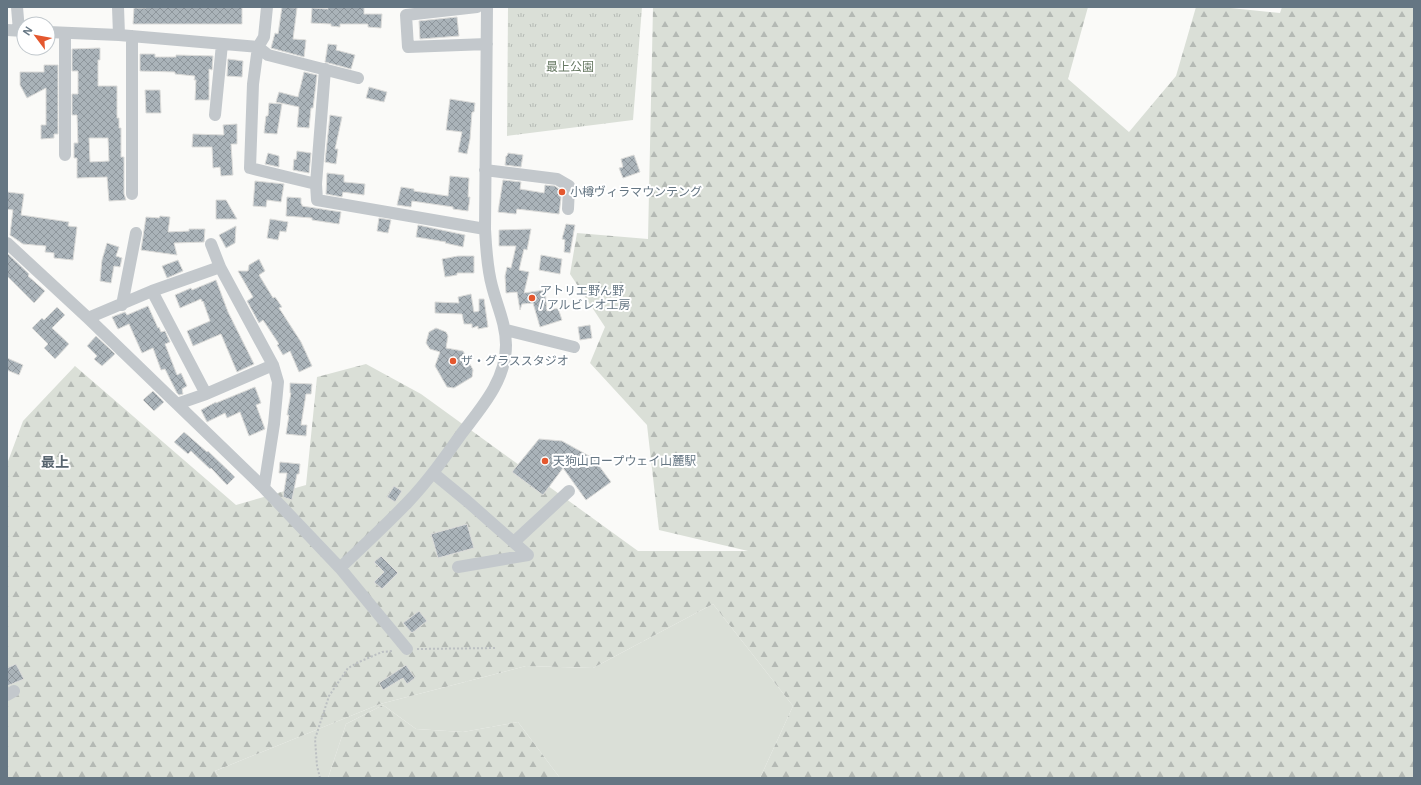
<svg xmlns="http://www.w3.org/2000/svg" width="1421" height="785" font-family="Helvetica,'Noto Sans JP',sans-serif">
<defs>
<pattern id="forest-firs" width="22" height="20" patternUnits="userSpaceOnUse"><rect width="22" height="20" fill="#dadfd7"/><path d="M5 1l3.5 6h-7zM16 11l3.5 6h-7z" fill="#b4b9b4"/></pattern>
<pattern id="park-tufts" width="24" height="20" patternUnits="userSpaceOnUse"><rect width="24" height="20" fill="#dadfd7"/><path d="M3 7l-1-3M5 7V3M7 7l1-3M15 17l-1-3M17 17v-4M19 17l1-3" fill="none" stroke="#b4b9b4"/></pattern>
<pattern id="building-cross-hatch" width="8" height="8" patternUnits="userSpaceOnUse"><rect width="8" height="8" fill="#aab3b9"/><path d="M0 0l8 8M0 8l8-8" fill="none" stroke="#8e969c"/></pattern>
</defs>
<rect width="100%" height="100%" fill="#fafaf8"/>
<!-- grass -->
<path fill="#dadfd7" d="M 713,604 L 793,706 L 760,778 L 560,778 L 518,722 L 463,732 L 416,729 L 383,705 L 346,724 L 328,778 L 220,778 L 215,771 L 380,704 L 526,666 L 593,668 Z"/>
<!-- forest -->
<path fill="url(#forest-firs)" d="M 653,7 L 1088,7 L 1068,79 L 1129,132 L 1176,76 L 1196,7 L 1221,7 L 1280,13 L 1282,7 L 1414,7 L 1414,778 L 760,778 L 793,706 L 713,604 L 593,668 L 526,666 L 380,704 L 215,771 L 220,778 L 7,778 L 7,464 L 23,421 L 75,366 L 236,505 L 306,485 L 317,377 L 366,364 L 421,394 L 638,551 L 748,551 L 659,530 L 647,425 L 590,363 L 605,327 L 570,274 L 577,233 L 648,239 Z
M 383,705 L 416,729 L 463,732 L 518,722 L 560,778 L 328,778 L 346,724 Z"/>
<!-- park -->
<path fill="url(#park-tufts)" d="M 508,7 L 642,7 L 633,120 L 507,136 Z"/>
<!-- building -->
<path fill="url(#building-cross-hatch)" stroke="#dcdcda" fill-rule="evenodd" d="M 146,7 L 242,7 L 242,24 L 133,24 L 134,8 L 146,8 Z
M 282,7 L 297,8 L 293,39 L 306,40 L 304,57 L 271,48 L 275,33 L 278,34 Z
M 328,7 L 364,7 L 364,14 L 382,14 L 381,28 L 368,27 L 368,24 L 340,24 L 340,27 L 331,26 L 331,24 L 311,23 L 312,8 L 328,9 Z
M 457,17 L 459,36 L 420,39 L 419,21 Z
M 328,44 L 337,45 L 336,50 L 355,55 L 351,69 L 325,62 Z
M 100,48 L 100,60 L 98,60 L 98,86 L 117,86 L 117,118 L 119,118 L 119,128 L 121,128 L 121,157 L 124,157 L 124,194 L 126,200 L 109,201 L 107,177 L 77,178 L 77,158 L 74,158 L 74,143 L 78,143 L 77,115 L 72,115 L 72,94 L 78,94 L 78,71 L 72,71 L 72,49 ZM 89,138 L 108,138 L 109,161 L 90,162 Z
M 140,54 L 155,54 L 155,57 L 176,57 L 176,55 L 213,56 L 212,70 L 209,69 L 209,100 L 195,100 L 196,80 L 194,80 L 195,76 L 175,74 L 175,72 L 140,71 Z
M 228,59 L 243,61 L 242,77 L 227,76 Z
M 44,65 L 58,65 L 58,134 L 54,134 L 54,138 L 41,139 L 41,125 L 46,125 L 46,88 L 27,98 L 20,85 L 20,72 L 44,72 Z
M 304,72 L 317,75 L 313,108 L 311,108 L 309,128 L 297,127 L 299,107 L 276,102 L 279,92 L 298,97 Z
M 369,87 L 387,92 L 384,102 L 366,98 Z
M 145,90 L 160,90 L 161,113 L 146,113 Z
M 450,99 L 475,103 L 474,112 L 472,112 L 470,139 L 467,154 L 458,152 L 462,132 L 446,130 Z
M 269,103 L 282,104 L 277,134 L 264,133 L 266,116 L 268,116 Z
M 330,115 L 342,117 L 335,149 L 338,149 L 336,164 L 325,162 Z
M 237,124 L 237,144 L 231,144 L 233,175 L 221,176 L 220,167 L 213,168 L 212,147 L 192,147 L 193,134 L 224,135 L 223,125 Z
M 297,151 L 311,153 L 309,173 L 293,170 L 294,159 L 296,160 Z
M 268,153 L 279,156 L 279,167 L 265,164 Z
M 508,153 L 523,155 L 521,167 L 505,165 L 506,156 L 507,156 Z
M 634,155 L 640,172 L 623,178 L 619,168 L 623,167 L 621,159 Z
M 327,173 L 344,175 L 344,182 L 365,184 L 364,195 L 343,192 L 342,197 L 326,194 Z
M 450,176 L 469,178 L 468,197 L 470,197 L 468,211 L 453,209 L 453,207 L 412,201 L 411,207 L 397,205 L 401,187 L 414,189 L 414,191 L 448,196 Z
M 503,180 L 521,182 L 520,189 L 544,193 L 545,185 L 555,186 L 560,190 L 559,196 L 561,196 L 561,198 L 559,214 L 517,209 L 516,214 L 498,212 Z
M 255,181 L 284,184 L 281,202 L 267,200 L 266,207 L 253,206 Z
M 7,192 L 24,194 L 21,215 L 69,222 L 68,226 L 77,227 L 73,260 L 54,258 L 54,253 L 45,252 L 46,246 L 23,244 L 10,235 L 13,210 L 7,209 Z
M 287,197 L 301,198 L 301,204 L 302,204 L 302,206 L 341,212 L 339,224 L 312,220 L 312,218 L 286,216 Z
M 216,200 L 226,200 L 237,219 L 216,219 Z
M 160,216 L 170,217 L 168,232 L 189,231 L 189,229 L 205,229 L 204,242 L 174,243 L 177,255 L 141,250 L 146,217 L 159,218 Z
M 379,218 L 391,220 L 388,233 L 377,231 Z
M 270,219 L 288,222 L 286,232 L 280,231 L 278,240 L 267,238 Z
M 566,224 L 575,225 L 570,253 L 564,252 L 565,240 L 562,239 Z
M 418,225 L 465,235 L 463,247 L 445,243 L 446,242 L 416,237 Z
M 236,226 L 235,243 L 226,248 L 219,235 Z
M 531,229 L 527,250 L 524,249 L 519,270 L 529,272 L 524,293 L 545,290 L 547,311 L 558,308 L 562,320 L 540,327 L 533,303 L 522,304 L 520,310 L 517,292 L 506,293 L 505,276 L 507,267 L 511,268 L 516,246 L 499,246 L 499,230 Z
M 107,243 L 119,247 L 116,256 L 122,258 L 120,267 L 114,266 L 111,283 L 100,281 L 102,260 Z
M 7,253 L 29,274 L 28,276 L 45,291 L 34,303 L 7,276 Z
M 541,255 L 562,259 L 560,274 L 539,270 Z
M 458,256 L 474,256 L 474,273 L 457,273 L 457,275 L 445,277 L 442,259 Z
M 259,259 L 265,271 L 259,275 L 273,298 L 275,297 L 282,307 L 279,308 L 301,342 L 312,366 L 299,372 L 290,351 L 283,355 L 277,345 L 279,344 L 263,320 L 259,323 L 247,301 L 253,297 L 238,271 L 248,271 L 249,265 Z
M 178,260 L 183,271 L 167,278 L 162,266 Z
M 216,280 L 228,312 L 254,364 L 237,372 L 221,334 L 193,346 L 187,331 L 210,321 L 203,301 L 202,302 L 201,299 L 180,308 L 175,295 L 191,288 L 192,290 Z
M 471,294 L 474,312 L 479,311 L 479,299 L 484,299 L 488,327 L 478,329 L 478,326 L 472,328 L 472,324 L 464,324 L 462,314 L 435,313 L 435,302 L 459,303 L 458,297 Z
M 148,306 L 158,328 L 159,327 L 161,332 L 165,331 L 170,342 L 165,344 L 177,375 L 181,373 L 187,386 L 182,389 L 183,394 L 179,395 L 177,393 L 165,369 L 161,370 L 153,348 L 142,353 L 129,324 L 118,329 L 112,317 L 125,312 L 127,315 Z
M 57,307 L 65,315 L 52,328 L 69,344 L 55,359 L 44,348 L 48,344 L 32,328 L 42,318 L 44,320 Z
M 590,325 L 592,338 L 580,340 L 578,327 Z
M 436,328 L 446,332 L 448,336 L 446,348 L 463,351 L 473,370 L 472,377 L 454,388 L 447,387 L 435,366 L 440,352 L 430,349 L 426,343 L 429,332 Z
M 96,336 L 115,354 L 102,366 L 94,359 L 97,356 L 87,346 Z
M 7,358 L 23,365 L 19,375 L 7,370 Z
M 290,383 L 312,384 L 311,394 L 306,394 L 301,425 L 307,425 L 306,436 L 286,434 L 289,415 L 287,415 L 291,393 L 290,393 Z
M 255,387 L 261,403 L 256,405 L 265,429 L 249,436 L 240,412 L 227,418 L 225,413 L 207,422 L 201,410 L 216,402 L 216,403 Z
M 153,391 L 164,402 L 154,411 L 143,400 Z
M 184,432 L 207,452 L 208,451 L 235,477 L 227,485 L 211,468 L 210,469 L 191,451 L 188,454 L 174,442 Z
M 539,439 L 562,441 L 589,456 L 591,455 L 611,482 L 586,500 L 563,468 L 543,495 L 512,472 Z
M 280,462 L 300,464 L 299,474 L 297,474 L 292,500 L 283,497 L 287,473 L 279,473 Z
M 394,486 L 402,491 L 395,502 L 387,497 Z
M 467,524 L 474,548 L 438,558 L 431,534 Z
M 381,556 L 398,573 L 382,589 L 374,582 L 384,572 L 374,562 Z
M 419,611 L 427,621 L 412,633 L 403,623 Z
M 16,664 L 24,679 L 7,686 L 7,668 Z
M 406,665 L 415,678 L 407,684 L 403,678 L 383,690 L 379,683 Z"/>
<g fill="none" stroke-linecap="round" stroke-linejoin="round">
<!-- path -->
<path stroke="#bbbfc2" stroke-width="2" stroke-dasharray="2 2" stroke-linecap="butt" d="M 417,649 L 497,648
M 320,778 L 317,766 L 315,739 L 329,696 L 348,668 L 359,662 L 382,652 L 393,651"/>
<!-- minor -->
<path stroke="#c3c8cc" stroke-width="12" d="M 17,7 L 19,31
M 118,7 L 119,35
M 267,7 L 264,37 L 258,47 L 253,84 L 250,168 L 316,184 L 317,200 L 485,229
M 477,7 L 406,15 L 408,47 L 487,44
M 7,30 L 24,31
M 48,32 L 119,35 L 258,47 L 268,55 L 358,78
M 65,33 L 65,155
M 132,36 L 132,194
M 215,115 L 222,44
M 485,170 L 557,179 L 569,186 L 568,209
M 316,184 L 325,69
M 7,243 L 88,318 L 264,488 L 340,568 L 407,649
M 211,244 L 220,267
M 152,291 L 206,394
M 122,305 L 136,233
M 88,318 L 152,291 L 220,267 L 273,365 L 278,382 L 274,424 L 264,488
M 506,330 L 574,347
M 177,404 L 206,394 L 273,365
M 433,473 L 467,501 L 528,555 L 458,567
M 514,542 L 569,491
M 340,568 C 363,546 386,525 408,502 C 428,481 445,457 462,433 C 482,407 506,380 506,345 C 506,324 497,306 492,286 C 487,268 486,248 485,229 L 487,7
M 7,695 L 14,691"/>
</g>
<!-- markers -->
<g fill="#e4572e" stroke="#fff" stroke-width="1.5">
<circle cx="562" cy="192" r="4"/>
<circle cx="532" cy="298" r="4"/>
<circle cx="453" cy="361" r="4"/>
<circle cx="545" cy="461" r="4"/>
</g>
<g text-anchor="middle" stroke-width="4" stroke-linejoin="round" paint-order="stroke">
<!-- park labels -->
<g font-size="12" fill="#687a64" stroke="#fff">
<text x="570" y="71">最上公園</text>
</g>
<!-- poi labels -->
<g font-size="12" fill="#657683" stroke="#fff" text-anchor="start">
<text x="570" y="196">小樽ヴィラマウンテング</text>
<text x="540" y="295">アトリエ野ん野<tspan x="540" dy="14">/ アルビレオ工房</tspan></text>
<text x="461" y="365">ザ・グラススタジオ</text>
<text x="553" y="465">天狗山ロープウェイ山麓駅</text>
</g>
<!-- quarter labels -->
<g font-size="14" font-weight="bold" fill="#57646e" stroke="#fff">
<text x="55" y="467">最上</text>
</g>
</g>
<!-- border -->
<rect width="1421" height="785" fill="none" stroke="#657683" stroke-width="16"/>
<!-- north arrow -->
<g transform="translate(36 36) rotate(302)"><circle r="19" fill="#ffffff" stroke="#c1c8cd"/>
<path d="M0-3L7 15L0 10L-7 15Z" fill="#e4572e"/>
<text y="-6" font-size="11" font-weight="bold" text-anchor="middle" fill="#657683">N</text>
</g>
</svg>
